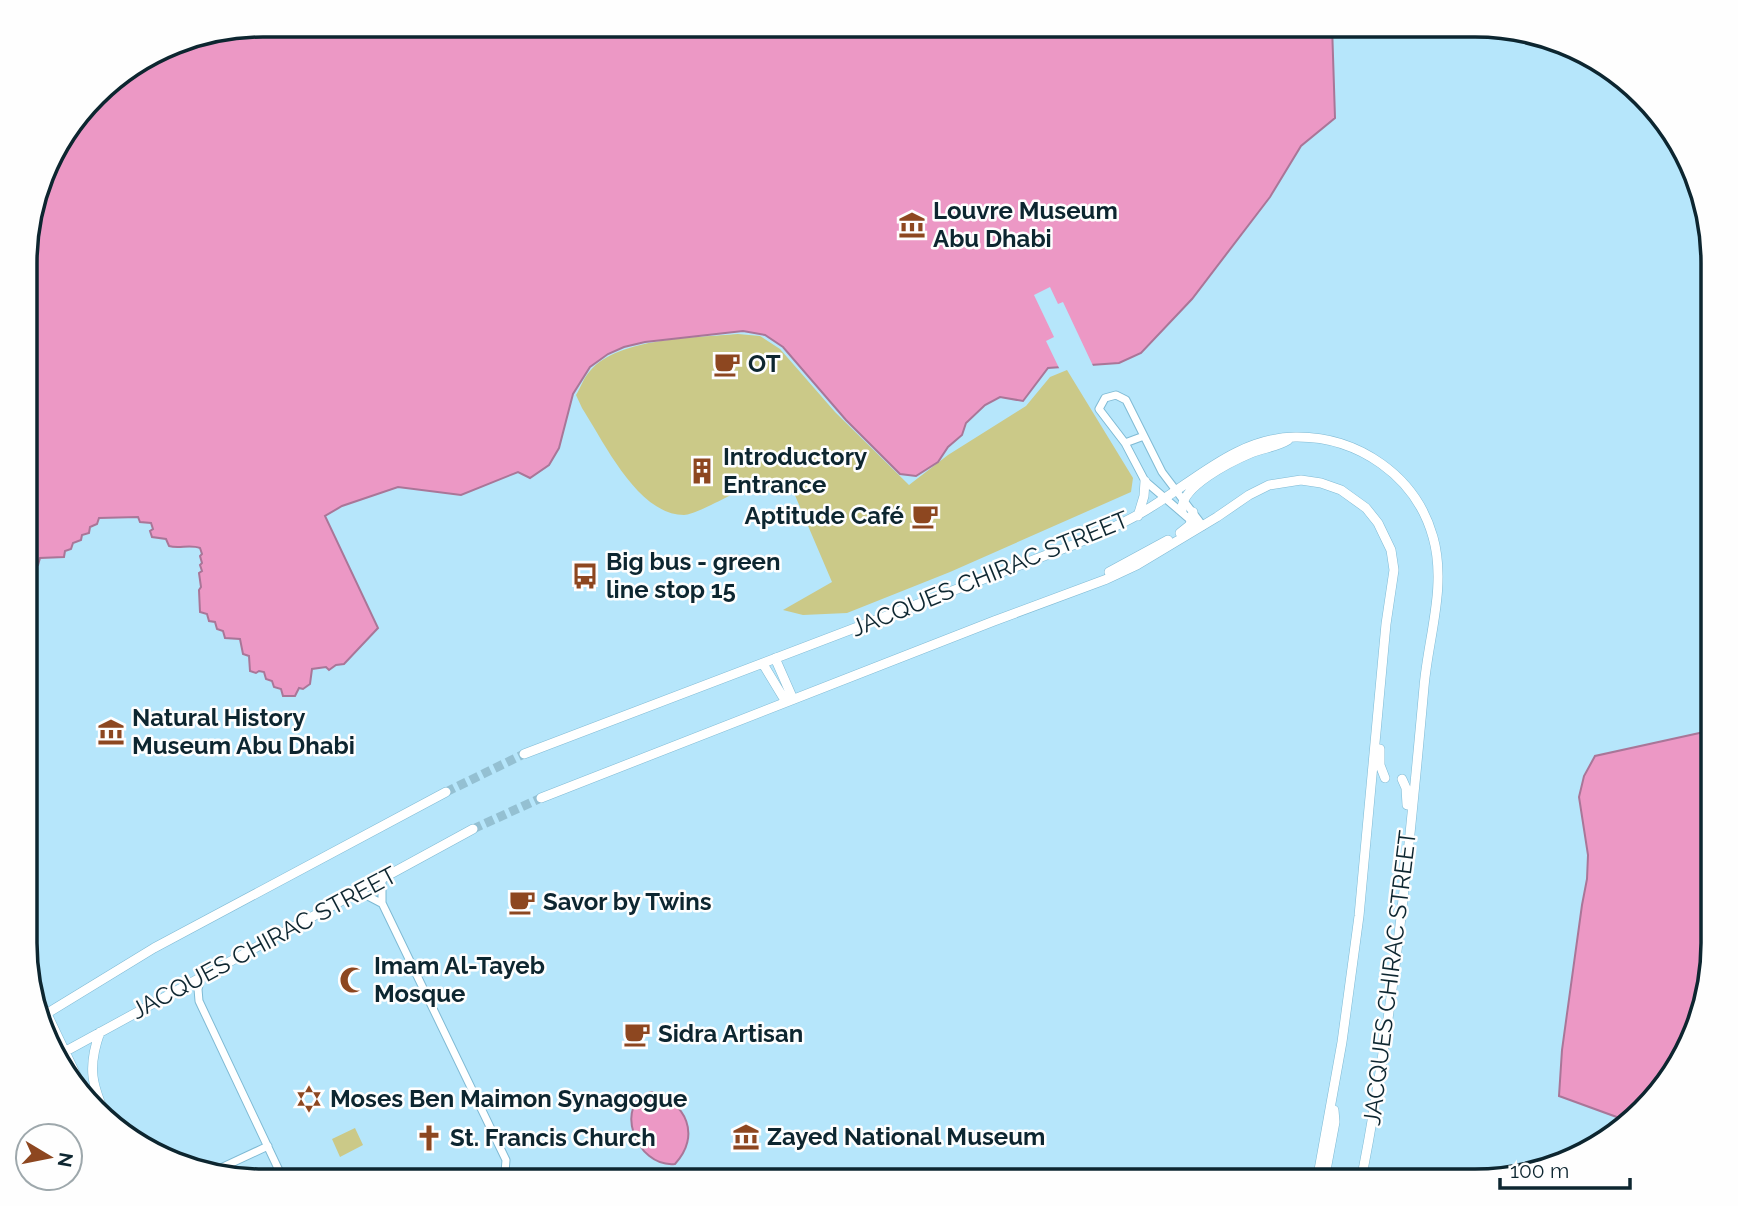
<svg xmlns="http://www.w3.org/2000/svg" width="1738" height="1206" font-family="Raleway,sans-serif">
<rect width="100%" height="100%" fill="#b6e6fb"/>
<!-- green -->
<path fill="#cbc988" d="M 738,334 L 760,336 L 780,349 L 835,412 L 909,485 L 948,455 L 1026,406 L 1050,377 L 1067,370 L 1133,478 L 1131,492 L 950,572 L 847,613 L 803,615 L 783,610 L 832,582 L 794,493 L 782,493 L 754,483 C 741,489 696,515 684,515 C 638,515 604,442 582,408 L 576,395 C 581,387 584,377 590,371 C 619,337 696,338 738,334 Z
M 355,1128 L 363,1145 L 340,1157 L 332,1139 Z"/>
<!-- water -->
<path fill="#ec98c5" stroke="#a97698" stroke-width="2" d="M 263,25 L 1332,25 L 1335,118 L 1301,146 L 1270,197 L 1192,299 L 1141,353 L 1119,363 L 1048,368 L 1023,401 L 1000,397 L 985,405 L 966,423 L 962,435 L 948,447 L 938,462 L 916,476 L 900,474 L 846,420 L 783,347 L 765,335 L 743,331 L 645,342 L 624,347 L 608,354 L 590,367 L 573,394 L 559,448 L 549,465 L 530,478 L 518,472 L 461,495 L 398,487 L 342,506 L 325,516 L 378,628 L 344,664 L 336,665 L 329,670 L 326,667 L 312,669 L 310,684 L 303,689 L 299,688 L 295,696 L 283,696 L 281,689 L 274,687 L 272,681 L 266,679 L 264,672 L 259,671 L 256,673 L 250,671 L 249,656 L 243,654 L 240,639 L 225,638 L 223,631 L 217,629 L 215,622 L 209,621 L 207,614 L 200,612 L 199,590 L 201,587 L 199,573 L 202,571 L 200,565 L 202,563 L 200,556 L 202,554 L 200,548 C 190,544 179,549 169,546 L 166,539 L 152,537 L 150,531 L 153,529 L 151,523 L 140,522 L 138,517 L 99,518 L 97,524 L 90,527 L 89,533 L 82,535 L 81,540 L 73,543 L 71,549 L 65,551 L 64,557 L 40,558 L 38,565 L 32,566 L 30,573 L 27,574 L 27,232 L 49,157 L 106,84 L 172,43 Z
M 1713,730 L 1713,958 L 1701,1020 L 1664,1088 L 1625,1120 L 1559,1096 L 1562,1050 L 1582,905 L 1587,879 L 1588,855 L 1579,797 L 1584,776 L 1595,756 Z
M 651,1092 C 687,1102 701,1136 675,1164 C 635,1168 613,1102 651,1092 Z"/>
<!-- pier -->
<path fill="#b6e6fb" d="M 1050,287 L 1058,304 L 1063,302 L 1094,368 L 1060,370 L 1046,341 L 1054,337 L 1034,295 Z"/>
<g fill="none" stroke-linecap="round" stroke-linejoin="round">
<!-- tertiary-tunnel -->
<path stroke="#94c0d2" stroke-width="9" stroke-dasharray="9 4.5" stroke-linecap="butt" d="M 446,792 L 524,754
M 473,829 L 541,798"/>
<!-- minor casing -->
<g stroke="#7fbad4" stroke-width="9">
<path id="minor" d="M 1125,443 L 1144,436
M 1194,523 L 1145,481 L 1125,443 L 1099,409 L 1105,398 L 1116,395 L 1126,400 L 1162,472 L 1203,526
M 382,879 L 382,903 L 506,1160 L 505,1172 L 489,1181
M 360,892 L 381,903
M 201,978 L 198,989 L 199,1001 L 284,1181
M 210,1173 L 268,1146"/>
</g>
<!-- tertiary casing -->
<g stroke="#7fbad4" stroke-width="10">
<path id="tertiary" d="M 1182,511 C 1179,487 1232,461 1251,453 C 1263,448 1277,447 1288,440
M 1138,516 L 1144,496 L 1145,481
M 1180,533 L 1190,525 L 1193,512
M 1109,572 L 1168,540
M 775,658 L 793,699
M 763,664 L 786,702
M 1380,749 L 1380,765 L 1385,778
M 524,754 L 1078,543 C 1103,532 1128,522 1151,507 C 1197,479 1238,438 1295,437 C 1358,436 1416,476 1433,537 C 1447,586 1428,638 1424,687 C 1409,853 1393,1018 1361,1181
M 1402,779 L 1406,788 L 1407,805
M 541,798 L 994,621 L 1107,579 L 1137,565 L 1217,517 L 1249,495 L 1269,485 L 1301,480 L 1321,483 L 1341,490 L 1366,508 L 1378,523 L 1391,550 L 1394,570 L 1386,624 L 1359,916 L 1342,1042 L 1317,1181
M 47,1014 L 86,1096
M 41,1017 L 154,948 L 446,792
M 100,1032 C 87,1068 92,1085 107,1119
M 55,1057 L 473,829
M 1324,1181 L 1335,1122 L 1334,1110"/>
</g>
<!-- minor -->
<use href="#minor" stroke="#fff" stroke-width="7"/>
<!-- tertiary -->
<use href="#tertiary" stroke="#fff" stroke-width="9"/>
</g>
<!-- icons -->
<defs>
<g id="museum-bare" transform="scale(2.1)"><path d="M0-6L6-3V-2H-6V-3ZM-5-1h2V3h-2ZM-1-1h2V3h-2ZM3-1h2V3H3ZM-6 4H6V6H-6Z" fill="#8d4720" stroke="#fefefe" stroke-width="2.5" paint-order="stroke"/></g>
<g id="cafe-bare" transform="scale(2.1)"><path d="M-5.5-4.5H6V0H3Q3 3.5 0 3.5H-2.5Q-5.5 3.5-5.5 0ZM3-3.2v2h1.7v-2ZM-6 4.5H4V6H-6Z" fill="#8d4720" stroke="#fefefe" stroke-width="2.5" paint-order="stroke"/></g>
<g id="building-bare" transform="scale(2.1)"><path d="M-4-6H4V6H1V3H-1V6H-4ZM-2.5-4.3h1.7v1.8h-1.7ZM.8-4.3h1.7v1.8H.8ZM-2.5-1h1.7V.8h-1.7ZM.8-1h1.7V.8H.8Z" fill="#8d4720" stroke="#fefefe" stroke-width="2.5" paint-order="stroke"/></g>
<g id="bus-bare" transform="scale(2.1)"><path d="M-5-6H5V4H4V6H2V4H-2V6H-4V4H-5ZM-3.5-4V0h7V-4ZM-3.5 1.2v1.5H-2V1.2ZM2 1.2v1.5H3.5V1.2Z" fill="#8d4720" stroke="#fefefe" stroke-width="2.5" paint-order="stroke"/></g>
<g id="mosque-bare" transform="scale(2.1)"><path d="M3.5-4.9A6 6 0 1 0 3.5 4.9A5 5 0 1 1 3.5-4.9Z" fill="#8d4720" stroke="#fefefe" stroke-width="2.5" paint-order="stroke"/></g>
<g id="synagogue-bare" transform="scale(2.1)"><path d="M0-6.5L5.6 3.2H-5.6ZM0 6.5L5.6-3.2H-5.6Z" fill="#8d4720" stroke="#fefefe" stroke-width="2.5" paint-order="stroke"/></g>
<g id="church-bare" transform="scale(2.1)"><path d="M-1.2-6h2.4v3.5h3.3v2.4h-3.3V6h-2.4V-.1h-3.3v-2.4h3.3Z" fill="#8d4720" stroke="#fefefe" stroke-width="2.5" paint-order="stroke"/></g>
</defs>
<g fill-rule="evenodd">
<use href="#museum-bare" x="912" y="225"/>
<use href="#cafe-bare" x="727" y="364"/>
<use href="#building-bare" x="702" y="471"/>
<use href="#cafe-bare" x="925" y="516"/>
<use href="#bus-bare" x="585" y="576"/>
<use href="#museum-bare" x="111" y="732"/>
<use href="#cafe-bare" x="522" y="902"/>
<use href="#mosque-bare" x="353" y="980"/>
<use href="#cafe-bare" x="637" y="1034"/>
<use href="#synagogue-bare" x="309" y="1099"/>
<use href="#museum-bare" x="746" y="1137"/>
<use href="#church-bare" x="429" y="1138"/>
</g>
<g text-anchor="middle" stroke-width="5" stroke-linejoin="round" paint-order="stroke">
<!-- poi labels -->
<g font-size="24" font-weight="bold" fill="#0d2630" stroke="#fefefe" text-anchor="start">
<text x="933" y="219">Louvre Museum<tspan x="933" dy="28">Abu Dhabi</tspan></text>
<text x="748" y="372">OT</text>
<text x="723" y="465">Introductory<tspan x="723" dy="28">Entrance</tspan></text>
<text x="904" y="524" text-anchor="end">Aptitude Café</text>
<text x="606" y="570">Big bus - green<tspan x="606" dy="28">line stop 15</tspan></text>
<text x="132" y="726">Natural History<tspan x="132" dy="28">Museum Abu Dhabi</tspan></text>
<text x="543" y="910">Savor by Twins</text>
<text x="374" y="974">Imam Al-Tayeb<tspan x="374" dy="28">Mosque</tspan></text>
<text x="658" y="1042">Sidra Artisan</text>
<text x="330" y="1107">Moses Ben Maimon Synagogue</text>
<text x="767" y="1145">Zayed National Museum</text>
<text x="450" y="1146">St. Francis Church</text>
</g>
<!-- street labels -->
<g font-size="24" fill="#0d2630" stroke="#fefefe">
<text transform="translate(990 574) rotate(-22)" y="8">JACQUES CHIRAC STREET</text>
<text transform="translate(264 943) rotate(-28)" y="8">JACQUES CHIRAC STREET</text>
<text transform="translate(1390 978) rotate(-83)" y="8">JACQUES CHIRAC STREET</text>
</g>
</g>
<!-- crop -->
<path d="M0 0H1738V1206H0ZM263 37H1475A226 226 0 0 1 1701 263V943A226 226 0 0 1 1475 1169H263A226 226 0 0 1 37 943V263A226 226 0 0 1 263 37Z" fill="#fefefe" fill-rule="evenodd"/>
<path fill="none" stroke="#0d2630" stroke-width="3.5" d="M263 37H1475A226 226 0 0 1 1701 263V943A226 226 0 0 1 1475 1169H263A226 226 0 0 1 37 943V263A226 226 0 0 1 263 37Z"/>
<!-- north arrow -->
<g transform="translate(49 1157) rotate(100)"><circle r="33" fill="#fefefe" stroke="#9ea8ac" stroke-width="2"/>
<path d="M0-5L12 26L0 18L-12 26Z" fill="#8d4720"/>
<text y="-10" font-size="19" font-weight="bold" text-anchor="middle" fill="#0d2630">N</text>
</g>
<!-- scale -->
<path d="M1500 1178v10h130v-10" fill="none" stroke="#0d2630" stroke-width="3.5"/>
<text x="1510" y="1178" font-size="21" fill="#0d2630" stroke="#fefefe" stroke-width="5" paint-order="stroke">100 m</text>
</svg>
